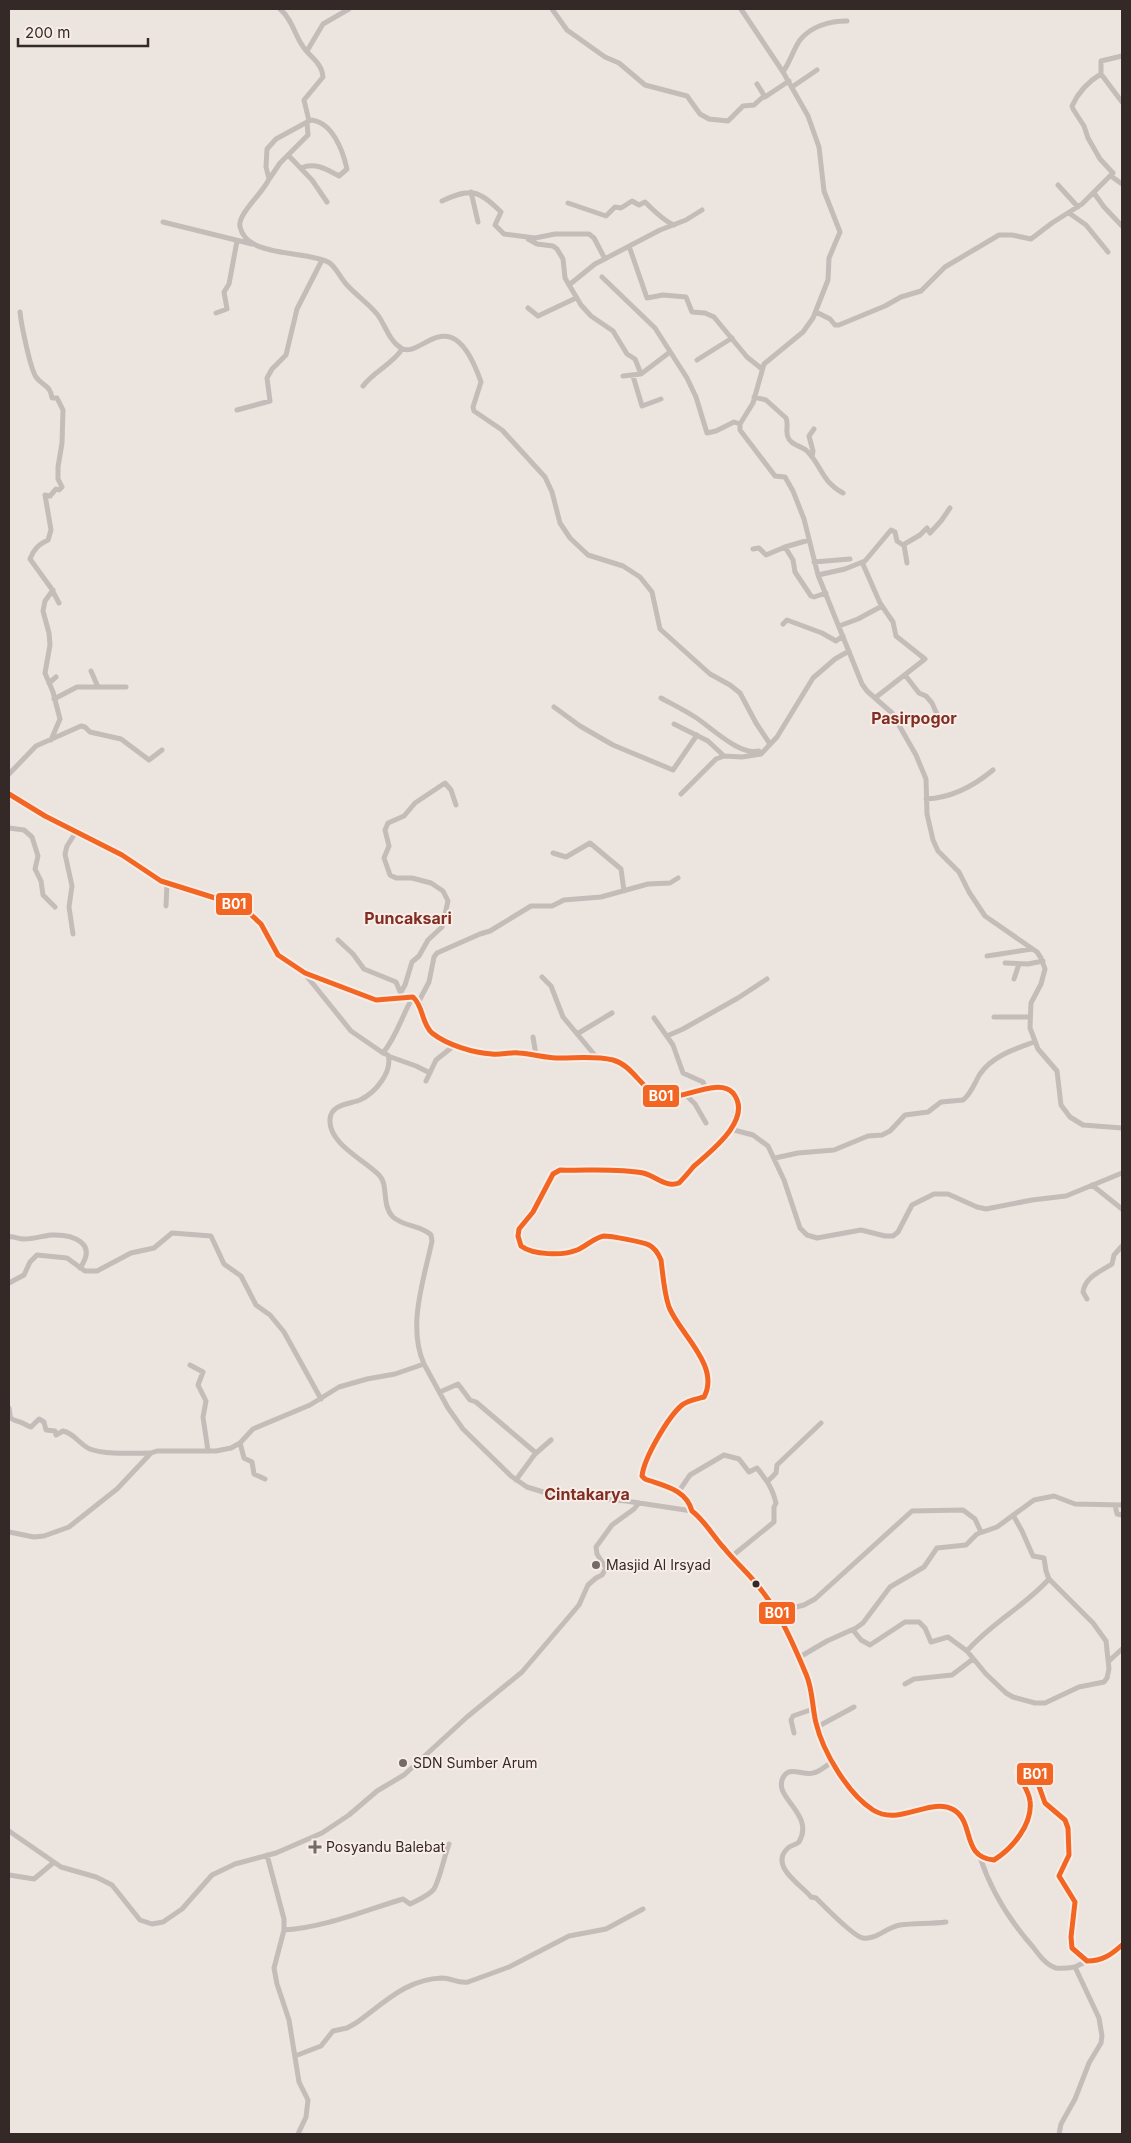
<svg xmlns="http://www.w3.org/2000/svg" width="1131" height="2143" font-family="Inter,sans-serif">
<rect width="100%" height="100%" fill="#ebe4df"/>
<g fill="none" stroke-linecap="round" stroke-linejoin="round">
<!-- minor -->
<path stroke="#c4bcb9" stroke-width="5" d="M 280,9 C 292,19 294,33 302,45 C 309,57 322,62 323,77 L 304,100 L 309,121 L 276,139 L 267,149 L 266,167 L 269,179 C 264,192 237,214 240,227 C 247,258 305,250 328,262 C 336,266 340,278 347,285 C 356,295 368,303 377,314 C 385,324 389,341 401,348 C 421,361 451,295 481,382 L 473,407 L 474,411 L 502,430 L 545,477 L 552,492 L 560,523 L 570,538 L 588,555 L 623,566 L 640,577 L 652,592 L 660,629 L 710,674 L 730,685 L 740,693 L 756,723 L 770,744
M 552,9 L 567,30 L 605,57 L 619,63 L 645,85 L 687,96 L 700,114 L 709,119 L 728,121 L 743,106 L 754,105 L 764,96
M 741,9 L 783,72 L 808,116 L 819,147 L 824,191 L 840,232 L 829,258 L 828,280 L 813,318 L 803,332 L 764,364 L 753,403 L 740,424 L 740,430 L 775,476 L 785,477 L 793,491 L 804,519 L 818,575 L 862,684 L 867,691 L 892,713 L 916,755 L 926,779 L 927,814 L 933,840 L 938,851 L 959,872 L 969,892 L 985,916 L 1037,952 L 1041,958 L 1045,969 L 1041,984 L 1031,1003 L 1030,1028 L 1038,1049 L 1057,1071 L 1061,1105 L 1070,1117 L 1083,1125 L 1122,1128
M 307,51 L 323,24 L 349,9
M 783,72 C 790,62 794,48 800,40 C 811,26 830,21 847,21
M 1101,74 L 1101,61 L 1122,56
M 757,84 L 765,97 L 789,81
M 792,87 L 817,70
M 288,155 L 312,180 L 327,202
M 301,168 C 315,162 326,169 339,176 L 347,169 C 343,151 332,120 309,120
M 1111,176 L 1122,184
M 270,178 L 280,163 L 308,135 L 307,122
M 1058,185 L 1078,207
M 471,192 L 478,222
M 1094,193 L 1104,207 L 1122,226
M 442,201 C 470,188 478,189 501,212 L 495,225 L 504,234 L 535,238 L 555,234 L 589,234 L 594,238 L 605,259
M 568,203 L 606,216 L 615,207 L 621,208 L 632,201 L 639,205 L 645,202 C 651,208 666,222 674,225
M 1069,213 L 1086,225 L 1108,252
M 163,222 L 252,244
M 528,239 L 537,244 L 553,246 L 557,249 L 563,259 L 565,278 L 581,305 L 591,316 L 613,331 L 627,354 L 635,359 L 641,374
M 629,246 L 647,298 L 663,295 L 686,297 L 692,312 L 705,313 L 714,317 L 747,357 L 762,369
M 602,277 L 655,328 L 687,378 L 696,397 L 707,433 L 716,431 L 734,422 L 740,424
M 569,285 L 595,264 L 660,230 L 686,220 L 702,210
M 528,308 L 538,316 L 576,298
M 20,312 C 21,323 30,368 36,377 C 42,386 50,384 52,398 L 57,398 L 63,410 L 62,443 L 58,467 L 58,479 L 62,487 L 59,490 L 56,489 L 50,496 L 45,495 L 51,530 L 48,540 C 38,545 34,549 30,559 L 51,588 L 59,603
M 816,312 L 830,319 L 835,325 L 839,325 L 885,306 L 901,297 L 921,291 L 945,267 L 999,235 L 1012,235 L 1031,239 L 1052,223 L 1082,204 L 1113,173 L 1100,159 L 1088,138 L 1084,126 L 1073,109 L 1072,106 C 1078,93 1089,81 1101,74 L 1122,102
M 216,313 L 227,309 L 224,292 L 229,284 L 237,241
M 697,360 L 732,338
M 623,376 L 641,374 L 670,352
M 633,376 L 642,406 L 661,399
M 363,386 C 373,372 394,363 402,349
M 754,397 L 766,400 L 786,418 C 789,424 785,431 788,437 C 790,445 802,446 807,451 C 822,466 821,481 843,493
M 237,410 L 270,401 L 267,378 L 272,369 L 286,355 L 297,309 L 322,260
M 812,457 L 813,451 L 809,436 L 814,429
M 904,545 L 907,563
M 785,547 L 809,540
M 753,549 L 759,548 L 766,555 L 785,547 L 793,560 L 795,572 L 811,596 L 814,597 L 826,593
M 814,562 L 850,559
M 862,562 L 880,603 L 893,622 L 896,636 L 925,659 L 875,698
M 818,575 L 845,569 L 865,561 L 891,530 L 895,532 L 897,541 L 903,545 L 920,535 L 927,528 L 930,533 L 941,521 L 950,508
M 783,624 L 787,620 L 822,633 L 836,641 L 843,636
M 839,626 L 858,619 L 882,606
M 91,671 L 98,687
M 905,675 L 919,693 L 926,696 L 932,703 L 940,721
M 49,683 L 56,677
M 661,698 C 672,704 684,710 695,717 C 711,727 739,756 759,751
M 54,699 L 77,687 L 126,687
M 554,707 L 580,726 L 613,745 L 673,770 L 697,735
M 674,724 L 708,741 L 724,756
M 51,740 L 60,719 L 53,692 L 45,673 L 50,645 L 49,633 L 43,611 L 45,601 L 53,590
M 9,774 L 36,746 L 81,726 L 85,727 L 90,732 L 121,739 L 149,760 L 162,750
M 681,794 L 716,759 L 724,756 L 742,757 L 761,754 L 777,737 L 813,678 L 835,659 L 849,651
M 926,799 C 951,798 975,785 993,770
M 9,828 L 24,830 L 32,837 L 38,856 L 35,869 L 41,881 L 43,895 L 55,907
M 553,853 L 566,857 L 590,843 L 621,869 L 624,891
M 166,906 L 167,884
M 73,934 L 69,907 L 72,886 L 65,854 L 67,846 L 76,832
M 338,940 L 353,954 L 364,969 L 396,982 L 401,994
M 987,956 L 1032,949
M 1005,963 L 1028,964 L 1043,961
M 305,974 L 351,1031 L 383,1053
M 542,977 L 551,986 L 563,1017 L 598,1059
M 1014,979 L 1019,964
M 401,992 L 405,985 L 412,962 L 419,956 L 428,940 L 442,927 L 448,901 L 443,891 L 431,883 L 412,878 L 396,878 L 390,875 L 384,858 L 389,846 L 385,830 L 388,823 L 404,816 L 415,803 L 445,783 L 451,790 L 456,805
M 413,997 C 402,1015 397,1036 383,1053 L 388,1055 C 393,1072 375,1093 360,1100 C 350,1104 331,1104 330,1119 C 328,1144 365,1160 379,1175 C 389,1185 381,1205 393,1217 C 404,1227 421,1225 431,1235 L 432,1241 C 424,1279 407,1326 424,1364
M 419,1001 L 429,982 L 434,957 L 437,953 L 480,934 L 490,931 L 531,906 L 552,906 L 564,900 L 601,897 L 648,884 L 670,883 L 678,878
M 994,1017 L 1029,1017
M 654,1018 L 673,1045 L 683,1073 L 703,1082 L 706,1089
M 577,1034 L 612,1013
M 667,1036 L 683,1029 L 738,998 L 767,979
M 533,1037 L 536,1055
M 388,1056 L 416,1066 L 430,1073
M 426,1081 L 436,1060 L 456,1044
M 686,1095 L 695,1104 L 706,1123
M 730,1129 L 753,1135 L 768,1146 L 784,1180 L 800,1228 L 807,1235 L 817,1238 L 861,1230 L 885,1236 L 893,1236 L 898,1232 L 912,1205 L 934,1194 L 948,1194 L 977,1207 L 986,1209 L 1032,1200 L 1066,1196 L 1122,1173
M 775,1158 L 798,1153 L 834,1150 L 868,1136 L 882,1135 L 890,1131 L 905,1115 L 928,1112 L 941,1102 L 963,1100 C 971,1094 975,1082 980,1074 C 992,1056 1015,1049 1034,1042
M 1092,1185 L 1122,1209
M 9,1237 C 14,1236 18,1239 24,1239 C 33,1239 42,1236 51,1235 C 73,1234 98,1243 80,1268
M 9,1283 L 24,1275 L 30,1262 L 37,1255 L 67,1258 L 85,1271 L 97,1271 L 131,1253 L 154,1248 L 172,1233 L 211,1236 L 224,1264 L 241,1276 L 256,1305 L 270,1315 L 284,1332 L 321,1399
M 1087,1299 L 1083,1292 C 1085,1277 1101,1271 1112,1264 L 1114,1255 L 1122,1246
M 190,1365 L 203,1372 L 198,1385 L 206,1401 L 203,1417 L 208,1451
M 440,1392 L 458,1384 L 470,1400 L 476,1402 L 536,1453
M 9,1408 C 11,1421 9,1418 20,1422 C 24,1423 26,1426 31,1427 L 39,1419 L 44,1422 L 46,1430 L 55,1431 L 56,1435 L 63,1431 C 74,1433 80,1445 90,1449 C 106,1455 133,1453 150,1453
M 240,1443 L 244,1458 L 252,1462 L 254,1474 L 265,1479
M 516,1480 L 535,1454 L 551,1440
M 768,1481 L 776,1473 L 777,1465 L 821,1423
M 679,1491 L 690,1475 L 724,1455 L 739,1459 L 749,1472 L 757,1468 C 767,1481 772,1487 776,1503 L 774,1507 L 774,1522 L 731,1557
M 1115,1505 L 1117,1514 L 1122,1515
M 9,1532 L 34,1537 L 44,1536 L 69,1527 L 117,1489 L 151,1453 L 157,1451 L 216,1451 L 231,1448 L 240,1443 L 253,1429 L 310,1405 L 339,1387 L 367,1379 L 395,1374 L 424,1364 L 448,1408 L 463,1429 L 511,1476 L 527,1487 L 553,1495 L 626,1501 L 692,1511
M 777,1612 L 804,1605 L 815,1599 L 912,1511 L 963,1510 L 975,1519 L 981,1532
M 853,1630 L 861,1640 L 870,1645 L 905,1622 L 919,1622 L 925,1628 L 931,1642 L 948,1637 L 967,1651 L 986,1674 L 1006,1693 L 1013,1697 L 1035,1703 L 1045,1703 L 1079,1687 L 1104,1682 L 1107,1678 L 1109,1669 L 1106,1641 L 1093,1623 L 1049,1579 L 1046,1571 L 1044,1558 L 1033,1556 L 1022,1531 L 1013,1515
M 967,1651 C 991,1623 1025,1606 1049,1579
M 798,1658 L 827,1641 L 856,1628 L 863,1623 L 890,1587 L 924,1567 L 937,1548 L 966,1545 L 977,1534 L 997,1527 L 1034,1500 L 1054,1496 L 1075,1504 L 1122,1505
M 1109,1661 L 1122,1649
M 905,1684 L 914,1679 L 952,1675 L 973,1659
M 817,1727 L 854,1707
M 794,1733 L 791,1720 L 793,1716 L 813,1709
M 833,1761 C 827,1765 820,1772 813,1773 C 804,1776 790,1766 784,1776 C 770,1797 816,1813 799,1842 C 796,1845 791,1845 788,1848 C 768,1866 803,1886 811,1897 L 816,1898 C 824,1906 854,1937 863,1938 C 876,1940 887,1927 900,1925 C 915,1923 931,1924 946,1922
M 9,1831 L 61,1867 L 96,1877 L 112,1885 L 140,1920 L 152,1924 L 163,1922 L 182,1909 L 212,1875 L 235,1864 L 276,1853 L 322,1833 L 349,1815 L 377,1791 L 404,1775 L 467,1717 L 522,1672 L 579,1605 L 588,1585 L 596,1578 L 602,1575 L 606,1568 L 597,1554 L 596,1547 L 612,1525 L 634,1509 L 639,1503
M 267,1855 L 284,1919 L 284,1930 L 274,1968 L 277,1984 L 289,2020 L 299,2082 L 308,2100 L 306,2117 L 298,2134
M 980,1857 C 991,1891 1009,1920 1033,1947 C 1039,1955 1046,1965 1056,1968 C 1062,1969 1069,1968 1075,1967
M 9,1875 L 34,1879 L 53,1863
M 284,1930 C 326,1927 363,1911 403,1899 L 410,1904 C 417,1900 429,1896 434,1889 C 440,1879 444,1857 449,1844
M 295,2056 L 321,2046 L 333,2031 L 347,2028 L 356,2023 C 383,2004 406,1979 442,1978 C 451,1978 459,1984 468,1982 L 509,1967 L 569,1936 L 606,1929 L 643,1909
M 1059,2134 L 1061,2124 L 1075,2099 L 1089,2063 L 1101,2043 L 1102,2036 L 1099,2018 L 1075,1967 L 1087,1961"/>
<!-- major -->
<path stroke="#b3aba8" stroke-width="6" d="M 9,794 L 45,816 L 122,855 L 161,881 L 231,903 L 246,910 L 261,924 L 278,955 L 305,973 L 376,1000 L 413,997 C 428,1006 419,1027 437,1036 C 453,1044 473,1053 491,1054 C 501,1055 511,1052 521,1053 C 535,1055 548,1058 562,1058 C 577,1058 604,1056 618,1062 C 636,1068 642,1092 662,1097 C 681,1103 721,1075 733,1093 C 743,1107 733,1131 722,1142 C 714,1150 705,1156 697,1164 C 690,1170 685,1177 679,1183 C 666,1190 655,1175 643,1173 C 617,1169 587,1171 560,1170 L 553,1174 L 533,1212 L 519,1229 L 518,1236 L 521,1246 L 525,1249 L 538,1252 L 568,1253 L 578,1250 L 595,1239 L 606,1236 L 650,1245 L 658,1254 L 661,1260 L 669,1307 L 698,1351 L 706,1372 L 709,1388 L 704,1397 C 696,1400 688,1400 682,1405 C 673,1414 639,1466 642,1476 L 645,1479 C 664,1487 689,1488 692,1511 C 705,1520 712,1535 722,1546 C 736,1563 754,1578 767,1597 C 779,1613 786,1632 795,1651 C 799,1661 806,1671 809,1682 C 813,1695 813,1709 816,1723 C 823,1752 849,1793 873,1810 C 898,1828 929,1797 954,1810 C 972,1820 965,1863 994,1860 C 1010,1852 1033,1820 1030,1801 C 1028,1790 1020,1783 1018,1772 L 1022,1767 L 1032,1767 C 1039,1776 1038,1789 1043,1799 C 1048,1811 1058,1812 1065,1820 C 1070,1828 1071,1846 1069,1855 C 1066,1862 1060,1868 1059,1876 L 1075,1902 L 1071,1937 L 1072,1948 L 1087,1961 C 1103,1962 1111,1956 1122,1945"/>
<!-- bus-1 casing -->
<g stroke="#f8ede6" stroke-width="9">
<path id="bus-1" d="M 9,794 L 45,816 L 122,855 L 161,881 L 231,903 L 246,910 L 261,924 L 278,955 L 305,973 L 376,1000 L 413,997 C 424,1007 421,1023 432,1033 C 447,1045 474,1053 492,1054 C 501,1055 510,1052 519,1053 C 533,1054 546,1058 560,1058 C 578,1058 596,1056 613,1060 C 635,1066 642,1093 664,1097 C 682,1100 719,1077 733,1093 C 754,1119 710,1152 694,1166 C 689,1172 684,1178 679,1183 C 665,1188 656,1176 643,1173 C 616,1168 587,1171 560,1170 L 553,1174 L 533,1212 L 519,1229 L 518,1236 L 521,1246 C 533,1255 563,1256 577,1250 C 587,1246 593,1238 604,1236 C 611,1236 643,1242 649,1245 C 655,1248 659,1255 661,1260 C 663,1275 664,1293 669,1307 C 679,1333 721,1366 704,1397 C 697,1399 688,1400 682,1405 C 668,1417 644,1458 642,1476 L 645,1479 C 664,1486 686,1489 692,1511 C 705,1521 713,1536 724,1548 C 736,1563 751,1575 762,1591 C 781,1615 794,1646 806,1674 C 813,1690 812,1707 816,1723 C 823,1752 848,1794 873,1810 C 900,1827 930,1796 954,1810 C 975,1823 961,1857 994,1860 C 1012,1849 1033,1824 1030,1801 C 1029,1791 1021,1782 1018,1772 L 1022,1767 L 1032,1767 L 1045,1803 L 1065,1820 L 1068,1828 L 1069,1855 L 1059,1876 L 1075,1902 L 1071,1937 L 1072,1948 L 1087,1961 C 1102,1961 1111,1955 1122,1945"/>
</g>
<!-- bus-1 -->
<use href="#bus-1" stroke="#f26522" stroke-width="5"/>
</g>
<!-- markers -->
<g fill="#746a67" stroke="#f8ede6" stroke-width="2">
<circle cx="596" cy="1565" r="5"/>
<circle cx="403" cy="1763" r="5"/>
<path d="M312.5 1839.5h5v5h5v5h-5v5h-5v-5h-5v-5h5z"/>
</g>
<circle fill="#342927" stroke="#f8ede6" stroke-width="2" cx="756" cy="1584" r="4.5"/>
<g text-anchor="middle" stroke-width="4" stroke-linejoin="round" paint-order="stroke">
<!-- poi labels -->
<g font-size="14" fill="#342927" stroke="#f8ede6" text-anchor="start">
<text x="606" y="1570">Masjid Al Irsyad</text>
<text x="413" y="1768">SDN Sumber Arum</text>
<text x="326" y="1852">Posyandu Balebat</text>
</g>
<!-- quarter labels -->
<g font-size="16" font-weight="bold" fill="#802d24" stroke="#f8ede6">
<text x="914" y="724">Pasirpogor</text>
<text x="408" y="924">Puncaksari</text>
<text x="587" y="1500">Cintakarya</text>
</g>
</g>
<g stroke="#f8ede6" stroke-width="2">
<rect x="215" y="892" width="38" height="24" rx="5" fill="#f26522"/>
<rect x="642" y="1084" width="38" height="24" rx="5" fill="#f26522"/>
<rect x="758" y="1601" width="38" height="24" rx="5" fill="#f26522"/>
<rect x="1016" y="1762" width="38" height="24" rx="5" fill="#f26522"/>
</g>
<g font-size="14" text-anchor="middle" font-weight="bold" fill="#fff">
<text x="234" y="909">B01</text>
<text x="661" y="1101">B01</text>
<text x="777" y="1618">B01</text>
<text x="1035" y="1779">B01</text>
</g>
<!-- border -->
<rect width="1131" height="2143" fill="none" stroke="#342927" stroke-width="20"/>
<!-- scale -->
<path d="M18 38v8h130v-8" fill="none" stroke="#342927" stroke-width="2.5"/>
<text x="25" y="38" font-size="15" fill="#342927" stroke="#f8ede6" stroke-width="4" paint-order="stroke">200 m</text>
</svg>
